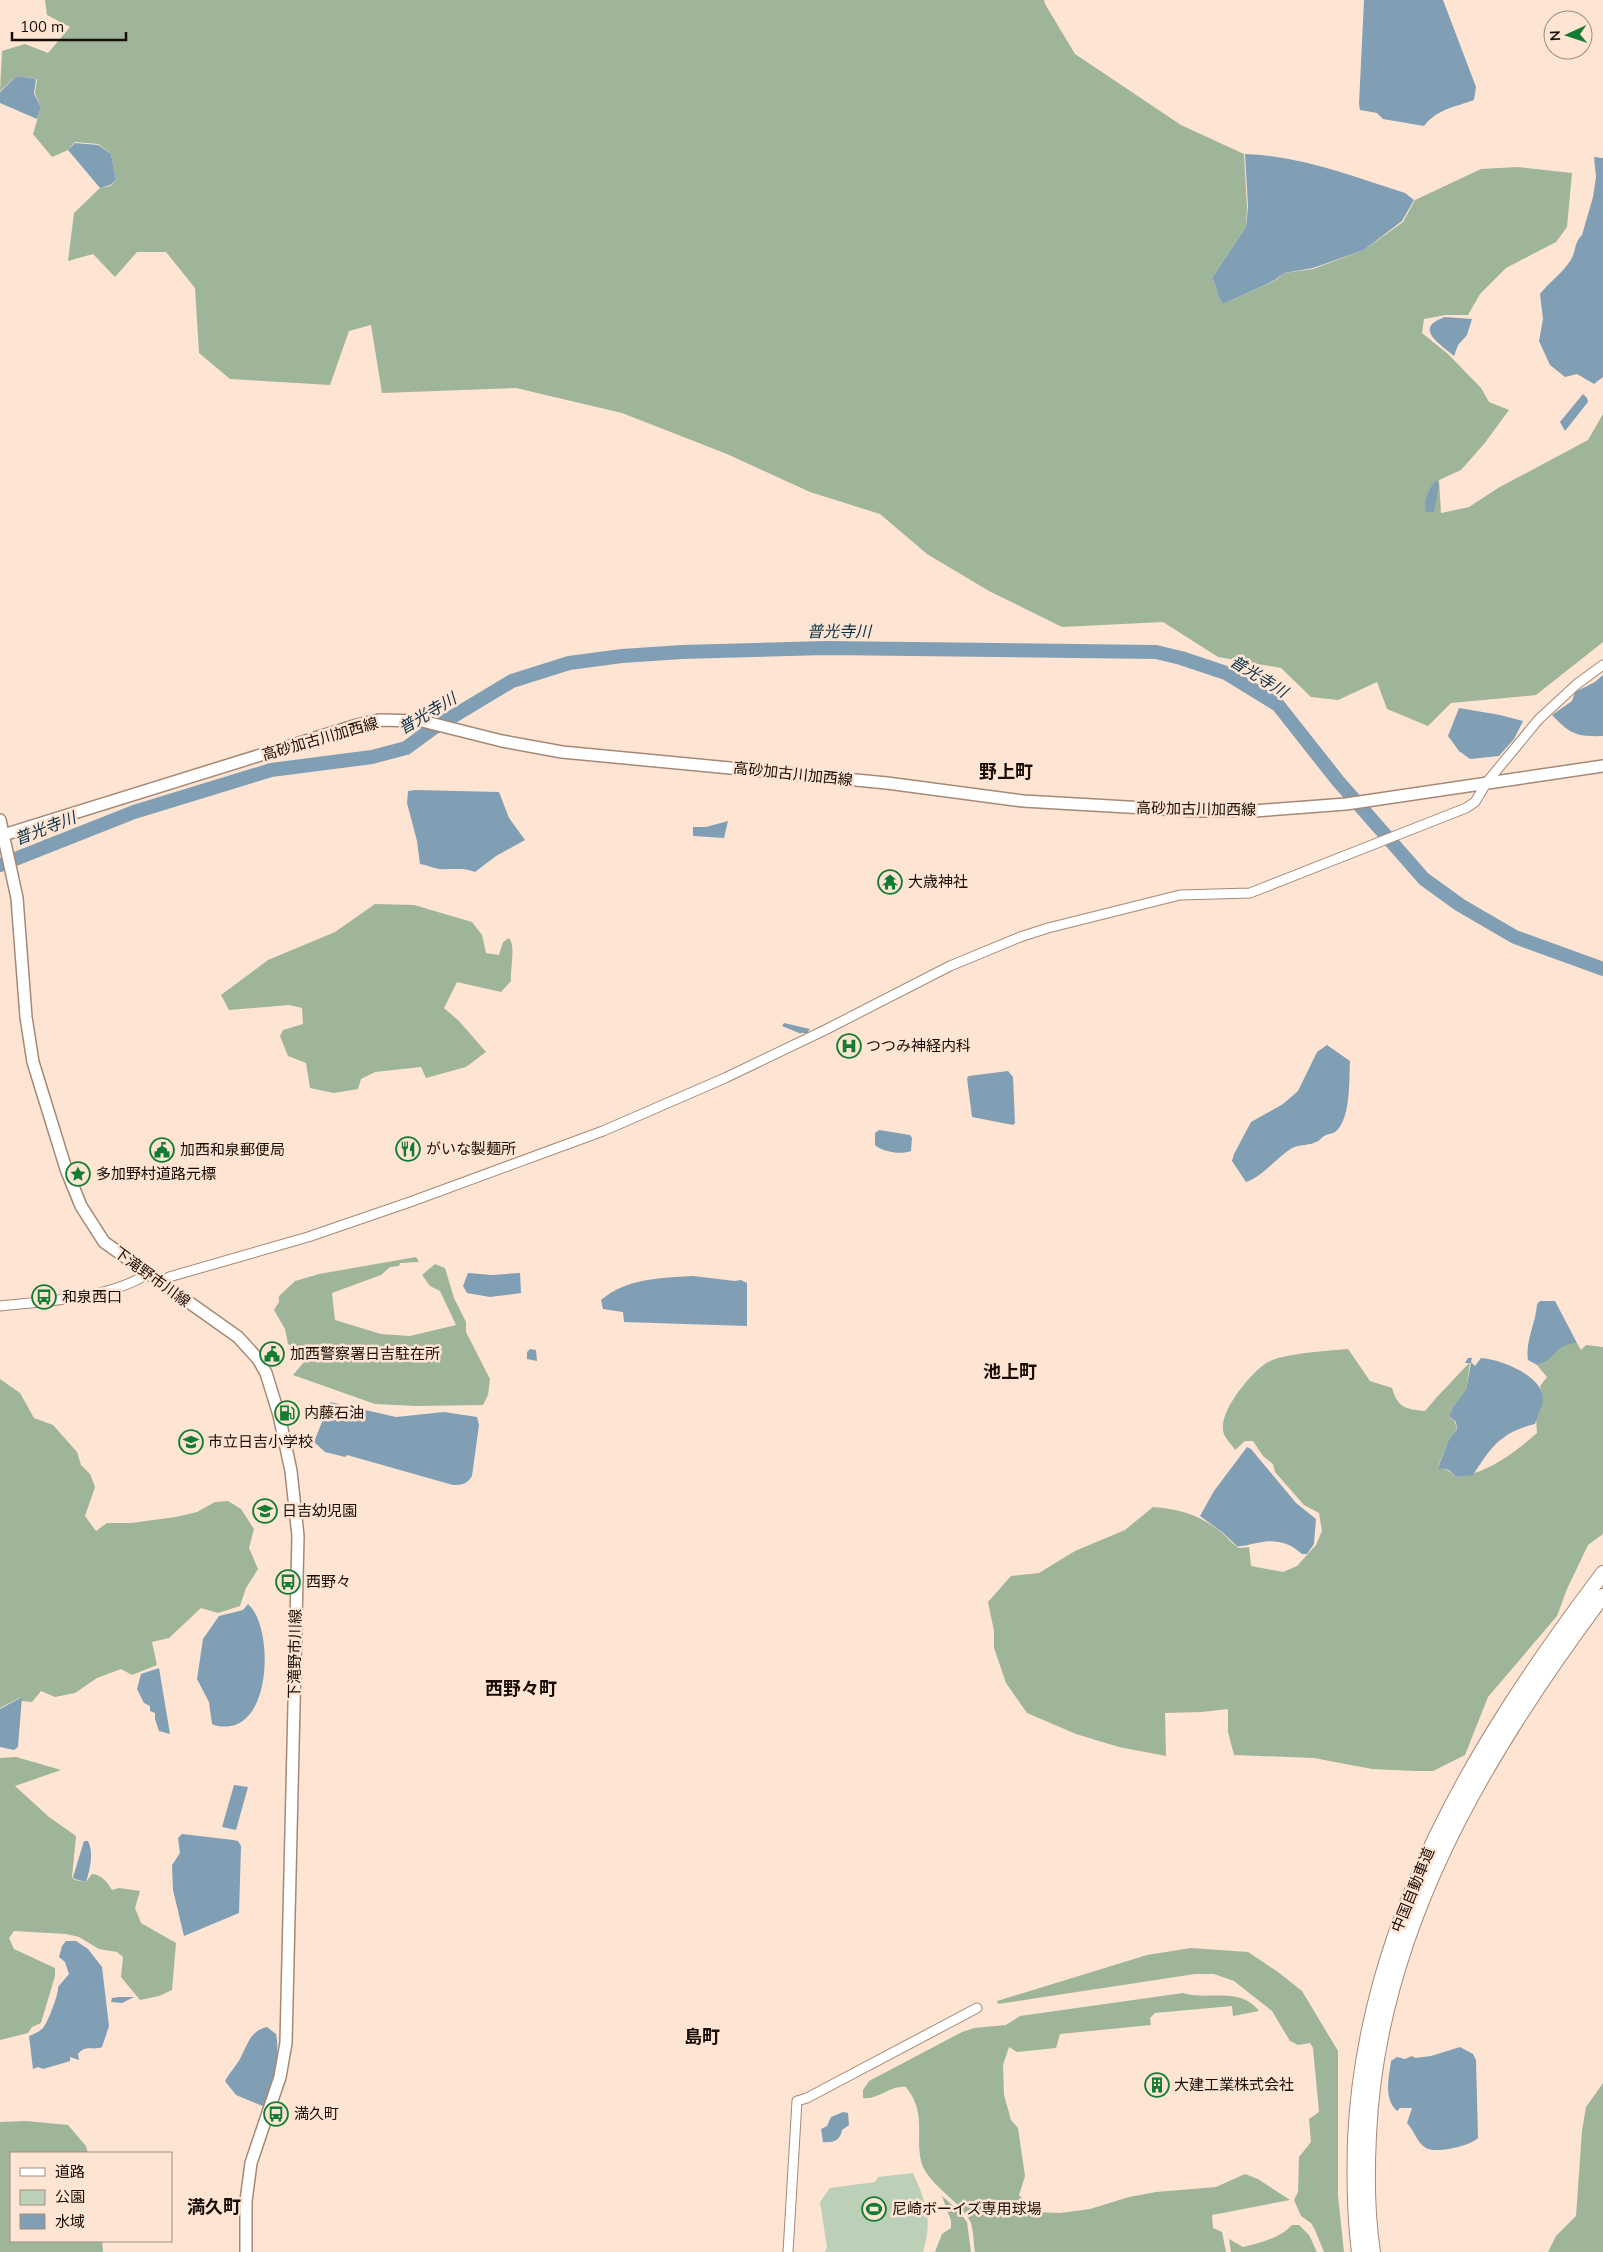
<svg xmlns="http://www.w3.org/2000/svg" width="1603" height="2252" font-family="Mulish,'Noto Sans JP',sans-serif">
<rect width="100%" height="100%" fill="#fde4d3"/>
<!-- green -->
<path fill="#bccfb7" d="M 913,2173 C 926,2202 933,2220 923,2252 L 825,2252 L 827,2247 L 820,2202 L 830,2188 L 875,2182 L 878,2177 Z"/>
<!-- forest -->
<path fill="#9fb599" d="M 45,0 L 1044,0 L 1045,4 L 1075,54 L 1181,125 L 1244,154 L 1247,207 L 1246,227 L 1212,278 C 1218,287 1215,295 1223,304 L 1276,280 L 1284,273 L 1313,269 L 1364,250 L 1403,222 L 1415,200 L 1481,169 L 1518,167 L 1572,173 L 1567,227 L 1556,242 L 1506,268 L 1480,294 L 1468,315 L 1446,315 L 1424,319 L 1422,333 L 1448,354 L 1481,388 L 1489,402 L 1509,410 L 1484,444 L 1461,470 L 1439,480 L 1441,513 L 1469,507 L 1498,488 L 1588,440 L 1603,414 L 1603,642 L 1536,695 L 1451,703 L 1428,726 L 1387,709 L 1377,682 L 1338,700 L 1311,697 L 1281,668 L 1218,657 L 1163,622 L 1062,627 L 989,591 L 927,554 L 880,514 L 810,492 L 727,454 L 622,413 L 516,388 L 382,393 L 371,325 L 349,331 L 330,385 L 230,379 L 199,353 L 195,288 L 166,252 L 137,252 L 115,277 L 93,254 L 68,261 L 74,213 L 100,188 L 110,186 L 116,180 L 111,154 L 98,144 L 75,142 L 68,150 L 52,157 L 33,134 L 41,107 L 35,94 L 37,79 L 17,76 L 0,91 L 2,51 L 25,44 L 48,53 L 70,27 L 47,15 Z
M 375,904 L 414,905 L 472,922 L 482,935 L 486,953 L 499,955 L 503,942 L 509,938 C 516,946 510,969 511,981 L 501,992 L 457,982 L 444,1008 L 459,1021 L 486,1052 L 466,1067 L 426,1078 L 421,1067 L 375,1072 L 361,1079 L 358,1089 L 334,1093 L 310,1088 L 306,1063 L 288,1056 L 280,1036 L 283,1030 L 303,1024 L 302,1008 L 289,1005 L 229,1010 L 221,995 L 268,960 L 335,932 Z
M 416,1257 L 419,1262 L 400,1263 L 399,1266 L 390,1267 L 381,1275 L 332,1293 L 335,1320 L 381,1334 L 410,1336 L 456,1325 L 440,1291 L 430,1286 L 422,1275 L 435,1264 L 445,1268 L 454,1298 L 466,1322 L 466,1332 L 490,1379 L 488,1395 L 483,1405 L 417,1406 L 375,1404 L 293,1375 L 304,1362 L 296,1355 L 294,1348 L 288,1344 L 285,1329 L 274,1310 L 279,1302 L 279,1296 L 295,1281 L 319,1274 Z
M 1569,1343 L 1577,1343 L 1581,1350 L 1586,1345 L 1603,1347 L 1603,1534 L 1588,1545 L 1567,1589 L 1557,1616 L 1488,1697 L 1465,1755 L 1433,1771 L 1416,1771 L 1372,1769 L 1314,1758 L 1234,1755 L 1228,1732 L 1228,1709 L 1202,1712 L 1165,1713 L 1166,1756 L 1119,1747 L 1076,1734 L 1027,1713 L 1006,1683 L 994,1648 L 994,1631 L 988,1602 L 1011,1576 L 1039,1573 L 1075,1551 L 1125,1530 L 1153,1507 C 1180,1509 1200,1515 1221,1532 C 1227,1537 1232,1544 1239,1548 L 1249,1547 L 1251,1566 L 1283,1572 L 1297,1566 L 1316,1545 L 1322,1531 L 1319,1513 L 1304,1505 L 1275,1472 L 1273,1464 L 1263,1456 L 1253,1441 L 1245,1441 L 1235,1450 C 1232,1445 1226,1439 1224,1434 C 1216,1414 1251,1372 1268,1362 C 1285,1353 1328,1351 1348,1349 L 1370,1381 L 1392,1388 C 1398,1408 1405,1409 1425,1411 L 1437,1397 L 1470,1362 L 1466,1391 L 1453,1407 L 1449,1416 L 1455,1422 L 1457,1430 L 1449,1439 L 1438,1467 L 1449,1471 L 1456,1477 C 1487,1474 1514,1453 1537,1433 L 1536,1418 L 1543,1399 L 1540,1386 L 1547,1377 L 1537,1365 C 1552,1362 1555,1348 1569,1343 Z
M 0,1379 L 20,1393 L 34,1418 L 53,1425 L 77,1452 L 81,1465 L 90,1474 L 95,1487 L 85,1516 L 96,1531 L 107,1523 L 131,1523 L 176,1517 L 197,1512 L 215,1502 L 228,1501 L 241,1509 L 254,1529 L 249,1548 L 258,1569 L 246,1588 L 240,1606 L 218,1613 L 201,1608 L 169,1638 L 152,1642 L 157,1665 L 132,1675 L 121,1669 L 97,1678 L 75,1693 L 55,1697 L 41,1691 L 32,1702 L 22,1701 L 21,1697 L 0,1708 Z
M 16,1757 L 61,1770 L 15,1786 L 49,1817 L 76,1836 L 72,1877 L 75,1880 L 86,1882 L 92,1874 C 101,1874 108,1883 112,1890 L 119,1888 L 140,1891 L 135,1908 L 141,1923 L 176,1943 L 172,1990 L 159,1996 L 140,2000 L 121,1977 L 123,1957 L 117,1952 L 99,1949 L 79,1937 L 66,1934 L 14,1931 L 9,1938 L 14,1949 L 55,1968 L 55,1976 L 41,2023 L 32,2027 L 28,2033 L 0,2040 L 0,1758 Z
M 1191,1948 L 1248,1952 L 1278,1972 L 1302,1991 L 1338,2051 L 1338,2196 L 1344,2252 L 1324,2252 L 1315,2230 L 1311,2223 L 1301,2216 L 1294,2200 L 1298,2192 L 1299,2157 L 1311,2142 L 1309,2119 L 1319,2112 L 1313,2048 L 1310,2043 L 1298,2045 L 1290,2041 L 1272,2011 L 1234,1981 L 1214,1974 L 1195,1974 L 998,2004 L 997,2001 L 1147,1955 Z
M 1183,1993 C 1209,2001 1240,1986 1259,2011 L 1233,2016 L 1232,2006 L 1155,2013 L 1150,2018 L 1151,2025 L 1060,2034 L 1056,2048 L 1017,2052 L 1009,2047 L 1003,2065 L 1004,2095 L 1011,2120 L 1018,2128 L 1025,2176 L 1019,2195 L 1034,2212 L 1060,2213 L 1090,2209 L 1129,2197 L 1156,2192 L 1216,2187 L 1245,2174 L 1258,2179 L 1290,2200 L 1212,2215 L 1213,2228 L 1222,2232 L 1226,2252 L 975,2252 C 973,2243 974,2229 970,2221 C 960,2201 926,2183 921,2161 C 915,2133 927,2114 906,2087 C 890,2085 879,2100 863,2098 L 863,2090 L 869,2081 L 962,2032 L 974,2028 L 1006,2025 L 1020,2016 Z
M 1603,2083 L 1603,2252 L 1548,2252 L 1556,2236 L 1576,2216 L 1582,2131 L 1586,2107 Z
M 26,2121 L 68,2125 L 86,2146 L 88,2153 L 11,2153 L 11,2241 L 102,2241 L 103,2252 L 0,2252 L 0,2122 Z
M 942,2196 L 958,2210 L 967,2222 L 971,2252 L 935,2252 L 942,2234 L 951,2228 L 951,2221 Z
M 1292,2225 L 1299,2225 L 1309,2235 L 1317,2252 L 1231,2252 L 1229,2239 L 1243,2247 C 1260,2243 1280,2238 1292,2225 Z"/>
<!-- water -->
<path fill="#809fb4" d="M 1364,0 L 1443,0 L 1476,87 L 1474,100 C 1455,107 1437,109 1424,126 L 1383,119 L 1377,113 L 1360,110 L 1359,104 Z
M 17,76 L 36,79 L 34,94 L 41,107 L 37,119 L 0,103 L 0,92 Z
M 75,143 L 98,145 L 111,154 L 116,180 L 110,185 L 100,188 L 68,150 Z
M 1245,154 C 1301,156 1352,176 1405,193 L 1414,200 L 1402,221 L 1364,250 L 1313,268 L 1284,273 L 1275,280 L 1223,304 C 1215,295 1218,287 1212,278 L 1246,227 L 1248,206 Z
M 1594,157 L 1603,158 L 1603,377 L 1594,384 L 1577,374 L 1565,377 L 1550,365 L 1539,341 L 1543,319 L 1540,294 C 1549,282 1563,273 1570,261 C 1576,253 1574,242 1582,235 L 1593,197 L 1596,177 Z
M 1445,317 L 1472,319 L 1467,335 L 1458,345 L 1454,356 C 1439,343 1413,328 1445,317 Z
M 1583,394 L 1587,398 L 1588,402 L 1565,431 L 1560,422 Z
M 1437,480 L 1439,485 L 1434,512 L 1426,512 C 1423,501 1429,487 1437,480 Z
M 1603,675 L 1603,736 C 1577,737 1570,734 1552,715 L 1572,701 L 1575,692 L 1595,682 Z
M 1459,708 L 1500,715 L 1523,721 L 1514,739 L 1499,756 L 1470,759 L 1459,751 L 1448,736 Z
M 415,790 L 499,792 L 509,818 L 525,840 L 496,856 L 475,872 C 463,867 451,870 439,869 C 433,868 427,865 420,864 L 417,841 L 407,803 L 408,791 Z
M 728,821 L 724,838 L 693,836 L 693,827 L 706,827 Z
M 784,1023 L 810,1029 L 807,1033 L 799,1033 L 782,1026 Z
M 1327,1045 L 1350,1061 C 1349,1080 1351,1120 1335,1132 C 1332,1134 1327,1134 1324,1136 C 1322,1137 1320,1140 1318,1141 C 1310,1146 1300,1144 1292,1148 C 1276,1158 1263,1176 1246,1182 L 1232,1161 L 1234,1154 L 1251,1122 L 1283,1104 L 1298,1091 L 1317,1052 Z
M 1008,1071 L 1013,1077 L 1015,1123 L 1013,1125 L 972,1117 L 967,1078 L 969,1076 Z
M 879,1130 L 910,1135 L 912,1138 L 911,1151 C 902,1155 882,1152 875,1145 L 875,1133 Z
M 468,1273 L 492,1275 L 520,1273 L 521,1293 L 490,1297 L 467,1293 L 463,1286 Z
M 693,1276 L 735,1281 L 741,1280 L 747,1283 L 747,1326 L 624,1322 L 623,1312 L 603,1309 L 601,1300 C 627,1278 661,1278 693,1276 Z
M 1540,1301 L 1555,1301 L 1577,1343 C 1554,1344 1556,1361 1537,1365 L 1528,1360 C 1525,1341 1536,1323 1537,1304 Z
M 530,1349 L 536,1350 L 537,1361 L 527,1359 L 527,1352 Z
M 1468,1358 L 1472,1358 L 1471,1362 L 1475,1366 L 1481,1358 C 1499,1359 1542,1375 1543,1398 C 1543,1406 1537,1416 1535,1424 C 1501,1432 1491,1447 1473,1475 L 1456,1477 L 1449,1470 L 1438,1468 L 1449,1439 L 1457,1430 L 1456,1422 L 1449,1416 L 1453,1407 L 1466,1390 L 1471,1363 L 1465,1363 Z
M 330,1402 L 396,1417 L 444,1412 L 477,1417 L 479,1425 L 472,1476 C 467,1484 463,1485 453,1485 L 347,1455 L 345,1457 L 325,1452 L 314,1442 Z
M 1247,1447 L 1251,1449 L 1296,1503 L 1316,1519 L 1314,1544 L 1307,1554 L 1302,1554 C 1289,1542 1274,1539 1257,1543 C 1250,1544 1243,1547 1237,1546 L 1222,1532 L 1200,1516 L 1214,1491 Z
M 248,1604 C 273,1626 272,1719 231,1726 C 224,1727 218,1727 212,1724 L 209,1702 L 197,1679 L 203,1639 L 219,1616 L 243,1610 Z
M 159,1668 L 170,1734 L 159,1731 L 155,1719 L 155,1713 L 150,1711 L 150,1706 L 144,1703 L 137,1689 L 141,1674 Z
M 22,1697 L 18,1747 L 14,1750 L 0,1747 L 0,1709 Z
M 234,1785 L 248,1787 L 236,1830 L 222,1827 Z
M 182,1834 L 233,1840 L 238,1841 L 241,1846 L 239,1913 L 184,1936 L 173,1890 L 172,1865 L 180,1853 L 178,1838 Z
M 84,1841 L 88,1841 C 94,1852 90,1870 86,1882 L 75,1879 L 73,1877 Z
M 66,1941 L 76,1941 L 88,1949 L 102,1967 L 109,2026 L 102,2047 C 93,2051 86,2044 78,2054 L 79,2060 L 70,2057 L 70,2061 C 62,2064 52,2066 43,2069 L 38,2067 L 33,2069 L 29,2036 C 34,2034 39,2032 43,2028 C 48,2022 59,1993 58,1987 L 69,1974 L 65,1962 L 59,1957 L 62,1946 Z
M 119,1997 L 134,1997 L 122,2003 L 111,2002 L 112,1998 Z
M 267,2027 L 276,2034 C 281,2058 272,2084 265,2107 L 236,2095 L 225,2081 C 230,2072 237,2065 241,2057 C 248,2044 250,2031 267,2027 Z
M 1460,2047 L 1473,2054 L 1476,2060 L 1478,2138 C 1470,2146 1436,2154 1426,2148 C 1417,2143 1414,2130 1407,2123 L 1412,2108 L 1400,2108 L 1397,2111 C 1383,2098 1389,2078 1391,2061 L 1397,2057 L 1405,2059 L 1412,2056 L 1415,2058 L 1431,2056 Z
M 843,2112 L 848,2113 L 849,2125 L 842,2130 C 840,2141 833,2143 823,2142 L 821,2129 L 827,2126 L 831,2117 Z"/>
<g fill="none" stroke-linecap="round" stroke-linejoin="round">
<!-- river -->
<path stroke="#809fb4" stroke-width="14" d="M 0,865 L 134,812 L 271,770 L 372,757 L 406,748 L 432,729 L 512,681 L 569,663 L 622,656 L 682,652 L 826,648 L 1156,652 L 1181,658 L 1226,673 L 1278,705 L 1338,781 L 1424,879 L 1460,905 L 1515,937 L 1603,969"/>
<!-- minor casing -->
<g stroke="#a58975" stroke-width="11">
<path id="minor" d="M 162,1284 L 169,1277 L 308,1237 L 410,1202 L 603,1131 L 725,1078 L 825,1030 L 950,966 L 1020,937 L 1048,928 L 1180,895 L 1250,893 L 1466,808 L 1475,802 L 1487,782 L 1539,719 L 1577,684 L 1603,665
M 0,1306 C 45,1301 109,1299 147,1274
M 788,2252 L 797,2101 L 807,2098 L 977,2008"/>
</g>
<!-- major casing -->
<g stroke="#a58975" stroke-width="14">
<path id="major" d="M 0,820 L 17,898 L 26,1017 L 33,1062 L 66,1169 L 81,1206 L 104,1242 L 238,1337 L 258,1359 L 266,1373 L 279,1415 L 291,1471 L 298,1536 L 286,2043 L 280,2077 L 251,2163 L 246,2201 L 246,2252
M 0,836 L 357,725 L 379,720 L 422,721 L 502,741 L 562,752 L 887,783 L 1023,801 L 1197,811 L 1254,811 L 1346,804 L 1603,766"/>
</g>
<!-- highway casing -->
<g stroke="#a58975" stroke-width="16">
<path id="highway" d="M 1359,2252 C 1354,2215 1354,2176 1355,2139 C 1365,1923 1476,1741 1603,1573
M 1373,2252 C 1367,2214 1367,2174 1369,2135 C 1378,1932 1484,1755 1603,1596"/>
</g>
<!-- minor -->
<use href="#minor" stroke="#fff" stroke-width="9"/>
<!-- major -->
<use href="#major" stroke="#fff" stroke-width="11"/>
<!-- highway -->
<use href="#highway" stroke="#fff" stroke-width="14"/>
</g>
<!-- icons -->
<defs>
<g id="temple-ring" transform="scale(1.25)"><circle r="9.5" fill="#fde4d3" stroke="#127d32" stroke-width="1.5"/><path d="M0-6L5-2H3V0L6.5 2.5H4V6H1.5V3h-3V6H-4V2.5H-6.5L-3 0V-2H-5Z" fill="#127d32"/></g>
<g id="hospital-ring" transform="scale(1.25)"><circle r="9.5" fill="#fde4d3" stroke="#127d32" stroke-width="1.5"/><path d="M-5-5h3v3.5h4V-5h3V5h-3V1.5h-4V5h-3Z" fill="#127d32"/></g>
<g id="restaurant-ring" transform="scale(1.25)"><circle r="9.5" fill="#fde4d3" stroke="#127d32" stroke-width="1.5"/><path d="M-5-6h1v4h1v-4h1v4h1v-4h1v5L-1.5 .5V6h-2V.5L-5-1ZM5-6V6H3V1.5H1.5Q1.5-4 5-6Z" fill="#127d32"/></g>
<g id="civic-ring" transform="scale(1.25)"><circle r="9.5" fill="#fde4d3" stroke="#127d32" stroke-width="1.5"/><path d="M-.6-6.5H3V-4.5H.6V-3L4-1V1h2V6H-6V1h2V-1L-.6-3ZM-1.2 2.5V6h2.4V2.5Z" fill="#127d32"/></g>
<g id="sight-ring" transform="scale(1.25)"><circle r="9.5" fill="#fde4d3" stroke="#127d32" stroke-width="1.5"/><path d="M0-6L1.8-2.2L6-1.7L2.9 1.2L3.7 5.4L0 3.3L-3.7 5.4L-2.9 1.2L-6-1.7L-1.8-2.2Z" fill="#127d32"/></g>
<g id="bus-ring" transform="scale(1.25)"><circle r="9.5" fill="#fde4d3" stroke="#127d32" stroke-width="1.5"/><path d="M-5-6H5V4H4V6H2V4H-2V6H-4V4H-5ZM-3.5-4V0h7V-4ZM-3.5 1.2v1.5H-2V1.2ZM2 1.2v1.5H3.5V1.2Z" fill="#127d32"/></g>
<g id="fuel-ring" transform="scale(1.25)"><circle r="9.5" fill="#fde4d3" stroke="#127d32" stroke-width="1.5"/><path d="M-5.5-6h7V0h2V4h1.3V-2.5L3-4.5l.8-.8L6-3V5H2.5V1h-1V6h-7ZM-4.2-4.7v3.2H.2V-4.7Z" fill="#127d32"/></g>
<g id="school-ring" transform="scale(1.25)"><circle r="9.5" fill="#fde4d3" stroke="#127d32" stroke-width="1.5"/><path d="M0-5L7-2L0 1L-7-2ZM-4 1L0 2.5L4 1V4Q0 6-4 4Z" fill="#127d32"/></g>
<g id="building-ring" transform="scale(1.25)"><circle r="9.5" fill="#fde4d3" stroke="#127d32" stroke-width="1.5"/><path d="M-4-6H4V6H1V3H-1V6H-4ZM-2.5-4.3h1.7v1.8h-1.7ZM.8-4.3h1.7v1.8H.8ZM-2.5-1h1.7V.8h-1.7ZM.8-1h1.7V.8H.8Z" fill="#127d32"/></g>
<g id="stadium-ring" transform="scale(1.25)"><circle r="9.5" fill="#fde4d3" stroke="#127d32" stroke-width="1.5"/><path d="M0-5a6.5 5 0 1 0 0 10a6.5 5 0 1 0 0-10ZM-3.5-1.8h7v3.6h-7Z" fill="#127d32"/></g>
</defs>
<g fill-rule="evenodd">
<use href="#temple-ring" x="890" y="882"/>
<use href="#hospital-ring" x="849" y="1046"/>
<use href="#restaurant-ring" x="408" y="1149"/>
<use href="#civic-ring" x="162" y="1150"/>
<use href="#sight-ring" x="78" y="1174"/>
<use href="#bus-ring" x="44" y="1297"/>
<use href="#civic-ring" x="272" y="1354"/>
<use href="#fuel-ring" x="287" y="1413"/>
<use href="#school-ring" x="191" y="1442"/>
<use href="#school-ring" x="265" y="1511"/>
<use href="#bus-ring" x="288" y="1582"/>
<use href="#building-ring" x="1157" y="2085"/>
<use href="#bus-ring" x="276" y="2114"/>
<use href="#stadium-ring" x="874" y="2209"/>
</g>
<g text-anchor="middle" stroke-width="5" stroke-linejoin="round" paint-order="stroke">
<!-- street labels -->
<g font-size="15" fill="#180e07" stroke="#fde4d3">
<text transform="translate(320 739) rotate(-16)" y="5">高砂加古川加西線</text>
<text transform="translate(793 774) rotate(6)" y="5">高砂加古川加西線</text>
<text transform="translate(1196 809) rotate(1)" y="5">高砂加古川加西線</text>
<text transform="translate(152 1277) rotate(36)" y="5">下滝野市川線</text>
<text transform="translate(295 1654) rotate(-89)" y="5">下滝野市川線</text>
<text transform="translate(1413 1890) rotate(-68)" y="5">中国自動車道</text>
</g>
<!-- poi labels -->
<g font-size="15" fill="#180e07" stroke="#fde4d3" text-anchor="start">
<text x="908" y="887">大歳神社</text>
<text x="866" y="1051">つつみ神経内科</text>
<text x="426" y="1154">がいな製麺所</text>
<text x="180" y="1155">加西和泉郵便局</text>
<text x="96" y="1179">多加野村道路元標</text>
<text x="62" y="1302">和泉西口</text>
<text x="290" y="1359">加西警察署日吉駐在所</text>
<text x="304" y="1418">内藤石油</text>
<text x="208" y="1447">市立日吉小学校</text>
<text x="282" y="1516">日吉幼児園</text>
<text x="306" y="1587">西野々</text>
<text x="1174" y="2090">大建工業株式会社</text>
<text x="294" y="2119">満久町</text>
<text x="892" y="2214">尼崎ボーイズ専用球場</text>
</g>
<!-- water labels -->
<g font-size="16" font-style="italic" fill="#09324a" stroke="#fde4d3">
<text x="839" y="637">普光寺川</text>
<text transform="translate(1259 676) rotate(32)" y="6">普光寺川</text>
<text transform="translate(427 713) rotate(-31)" y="6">普光寺川</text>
<text transform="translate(45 828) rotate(-21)" y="6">普光寺川</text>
</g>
<!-- quarter labels -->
<g font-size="18" font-weight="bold" fill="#180e07" stroke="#fde4d3">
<text x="1006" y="778">野上町</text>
<text x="1010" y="1378">池上町</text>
<text x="521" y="1695">西野々町</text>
<text x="702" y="2043">島町</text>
<text x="214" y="2213">満久町</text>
</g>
</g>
<!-- legend -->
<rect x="10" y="2152" width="162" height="90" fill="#fde4d3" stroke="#a18e81"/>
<rect x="20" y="2168" width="25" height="8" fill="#ffffff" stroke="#a18e81"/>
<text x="55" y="2177" font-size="15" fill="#180e07">道路</text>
<rect x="20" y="2190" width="25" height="15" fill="#bccfb7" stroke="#a18e81"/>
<text x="55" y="2202" font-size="15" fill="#180e07">公園</text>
<rect x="20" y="2214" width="25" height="15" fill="#809fb4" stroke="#a18e81"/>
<text x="55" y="2227" font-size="15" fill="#180e07">水域</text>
<!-- north arrow -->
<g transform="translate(1568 35) rotate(267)"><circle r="24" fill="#fde4d3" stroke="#a18e81"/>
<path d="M0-4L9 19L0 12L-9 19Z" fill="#127d32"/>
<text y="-8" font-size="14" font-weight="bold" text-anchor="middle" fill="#180e07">N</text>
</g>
<!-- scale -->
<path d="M12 32v8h114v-8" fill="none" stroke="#180e07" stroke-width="2.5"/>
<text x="20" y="32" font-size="15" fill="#180e07" stroke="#fde4d3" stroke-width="4" paint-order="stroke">100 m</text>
</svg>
